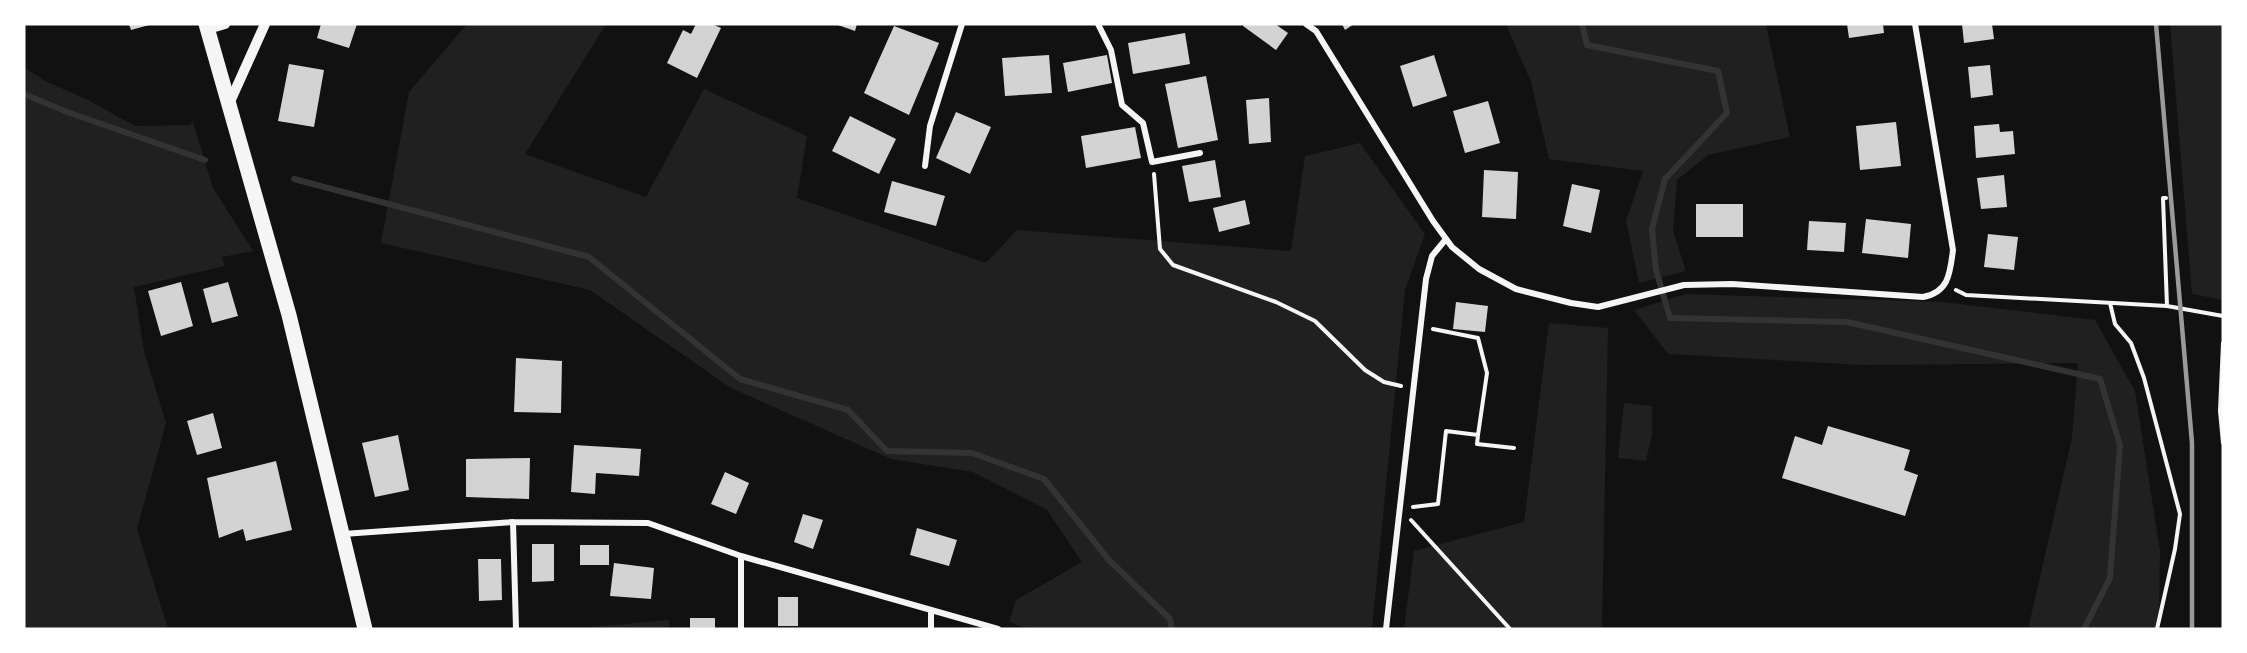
<svg xmlns="http://www.w3.org/2000/svg" width="2247" height="653" font-family="Lato,sans-serif">
<rect width="100%" height="100%" fill="#111"/>
<!-- green -->
<path fill="#202020" d="M 467,24 L 606,24 L 525,154 L 646,197 L 704,89 L 807,136 L 797,198 L 986,263 L 1017,230 L 1291,251 L 1305,156 L 1360,143 L 1425,234 L 1405,290 L 1372,629 L 1028,629 L 1009,622 L 1016,600 L 1082,562 L 1047,510 L 973,472 L 891,459 L 731,388 L 590,290 L 381,243 L 409,92 Z
M 1506,24 L 1766,24 L 1790,137 L 1708,155 L 1677,180 L 1673,231 L 1686,271 L 1639,283 L 1626,221 L 1643,171 L 1549,159 L 1531,82 Z
M 2170,24 L 2223,24 L 2223,300 L 2192,294 Z
M 24,67 L 45,81 L 86,99 L 135,126 L 191,125 L 192,119 L 213,188 L 253,251 L 222,257 L 225,266 L 134,287 L 144,351 L 166,423 L 137,529 L 168,629 L 24,629 Z
M 1686,294 L 1942,302 L 2095,320 L 2135,391 L 2160,551 L 2159,629 L 2028,629 L 2072,438 L 2078,363 L 1863,365 L 1668,354 L 1634,310 Z
M 1549,323 L 1608,328 L 1602,629 L 1404,629 L 1414,551 L 1524,522 Z
M 1624,403 L 1652,406 L 1652,434 L 1646,461 L 1618,458 Z
M 669,620 L 669,629 L 570,629 Z"/>
<g fill="none" stroke-linecap="round" stroke-linejoin="round">
<!-- stream -->
<path stroke="#333" stroke-width="6" d="M 1582,24 L 1587,45 L 1718,71 L 1727,113 L 1665,179 L 1652,229 L 1656,270 L 1670,318 L 1847,322 L 2100,379 L 2120,445 L 2110,578 L 2084,629
M 24,94 L 67,112 L 205,160
M 294,179 L 589,257 L 740,379 L 848,410 L 887,451 L 972,453 L 1044,479 L 1109,560 L 1170,619 L 1172,629"/>
</g>
<!-- building -->
<path fill="#d3d3d3" d="M 129,24 L 149,24 L 149,25 L 131,30 Z
M 321,24 L 357,24 L 349,48 L 317,38 Z
M 696,24 L 712,24 L 721,28 L 697,78 L 667,63 L 683,30 L 691,34 Z
M 835,24 L 857,24 L 855,31 Z
M 1244,24 L 1275,24 L 1288,33 L 1276,50 L 1243,26 Z
M 1342,24 L 1354,24 L 1345,30 Z
M 1847,24 L 1883,24 L 1884,33 L 1849,38 Z
M 1962,24 L 1992,24 L 1994,39 L 1964,43 Z
M 894,26 L 939,43 L 909,115 L 864,93 Z
M 1185,33 L 1190,64 L 1133,74 L 1128,43 Z
M 1049,55 L 1052,93 L 1005,96 L 1002,58 Z
M 1107,55 L 1112,83 L 1068,92 L 1063,63 Z
M 1434,55 L 1447,96 L 1413,107 L 1400,66 Z
M 289,64 L 324,70 L 314,127 L 278,121 Z
M 1990,65 L 1993,95 L 1971,98 L 1968,67 Z
M 1206,76 L 1218,140 L 1178,148 L 1165,84 Z
M 1269,98 L 1271,142 L 1249,144 L 1246,100 Z
M 1488,101 L 1500,143 L 1465,153 L 1453,111 Z
M 956,112 L 991,127 L 970,174 L 936,158 Z
M 850,116 L 896,139 L 879,174 L 832,151 Z
M 1896,122 L 1901,166 L 1860,170 L 1856,126 Z
M 1999,124 L 2000,132 L 2013,131 L 2015,154 L 1976,158 L 1974,126 Z
M 1135,127 L 1141,158 L 1086,168 L 1081,136 Z
M 1215,160 L 1221,197 L 1189,202 L 1182,166 Z
M 1484,170 L 1518,172 L 1516,219 L 1482,217 Z
M 2004,175 L 2007,207 L 1981,209 L 1977,178 Z
M 892,181 L 945,196 L 936,226 L 884,212 Z
M 1572,184 L 1600,190 L 1591,233 L 1563,226 Z
M 1245,200 L 1250,224 L 1219,232 L 1213,208 Z
M 1696,204 L 1743,204 L 1743,237 L 1696,237 Z
M 1866,219 L 1911,224 L 1908,258 L 1862,253 Z
M 1809,221 L 1846,223 L 1844,252 L 1807,250 Z
M 1988,234 L 2018,237 L 2014,270 L 1984,267 Z
M 181,282 L 193,326 L 161,336 L 148,291 Z
M 228,282 L 238,316 L 212,323 L 203,289 Z
M 1456,302 L 1488,306 L 1485,332 L 1453,329 Z
M 516,358 L 562,361 L 561,413 L 514,412 Z
M 213,413 L 222,448 L 197,455 L 187,421 Z
M 1828,426 L 1910,450 L 1904,470 L 1918,475 L 1905,516 L 1782,478 L 1795,436 L 1822,445 Z
M 398,435 L 409,490 L 375,497 L 362,443 Z
M 574,445 L 641,449 L 639,476 L 596,473 L 595,494 L 571,492 Z
M 530,458 L 529,499 L 466,497 L 466,459 Z
M 276,461 L 292,530 L 246,541 L 243,529 L 219,538 L 207,478 Z
M 725,472 L 749,483 L 736,514 L 711,504 Z
M 803,514 L 823,520 L 813,549 L 794,542 Z
M 917,528 L 957,540 L 949,566 L 910,555 Z
M 532,544 L 554,544 L 554,581 L 532,582 Z
M 580,545 L 609,545 L 609,565 L 580,565 Z
M 478,559 L 501,559 L 502,600 L 479,601 Z
M 614,563 L 654,568 L 651,599 L 610,596 Z
M 778,597 L 798,597 L 798,626 L 778,626 Z
M 690,618 L 715,618 L 715,629 L 690,629 Z"/>
<g fill="none" stroke-linecap="round" stroke-linejoin="round">
<!-- path -->
<path stroke="#f5f5f5" stroke-width="4" d="M 1154,174 L 1160,249 L 1173,265 L 1276,302 L 1315,321 L 1365,370 L 1384,382 L 1401,386
M 2166,198 L 2163,198 L 2167,306
M 1956,290 L 1966,295 L 2167,306 L 2223,316
M 2110,303 L 2115,324 L 2131,343 L 2144,378 L 2180,514 L 2175,549 L 2157,629
M 1433,329 L 1478,338 L 1487,373 L 1478,435
M 2223,343 L 2220,411 L 2223,443
M 1413,507 L 1438,504 L 1446,431 L 1478,435 L 1477,444 L 1514,448
M 1411,520 L 1510,629"/>
<!-- minor -->
<path stroke="#f5f5f5" stroke-width="6" d="M 1098,24 L 1111,50 L 1122,105 L 1143,123 L 1152,162 L 1200,153
M 1306,24 L 1316,31 L 1433,221 L 1452,247 L 1479,269 L 1516,289 L 1571,303 L 1598,307 L 1684,285 L 1732,284 L 1923,297 C 1949,292 1950,273 1953,250 L 1915,24
M 925,166 L 930,126 L 962,24
M 513,522 L 516,629
M 343,534 L 513,522 L 648,523 L 741,556 L 998,629
M 741,629 L 741,556
M 931,629 L 931,610
M 1386,629 L 1426,279 L 1432,256 L 1446,239"/>
<!-- tertiary -->
<path stroke="#f5f5f5" stroke-width="10" d="M 208,29 L 225,24
M 229,104 L 265,24"/>
<!-- primary -->
<path stroke="#f5f5f5" stroke-width="15" d="M 206,24 L 289,315 L 365,629"/>
<!-- rail -->
<path stroke="#9a9a9a" stroke-width="4.5" d="M 2156,24 L 2192,443 L 2192,629"/>
</g>
<!-- border -->
<rect width="2247" height="653" fill="none" stroke="#ffffff" stroke-width="51"/>
</svg>
